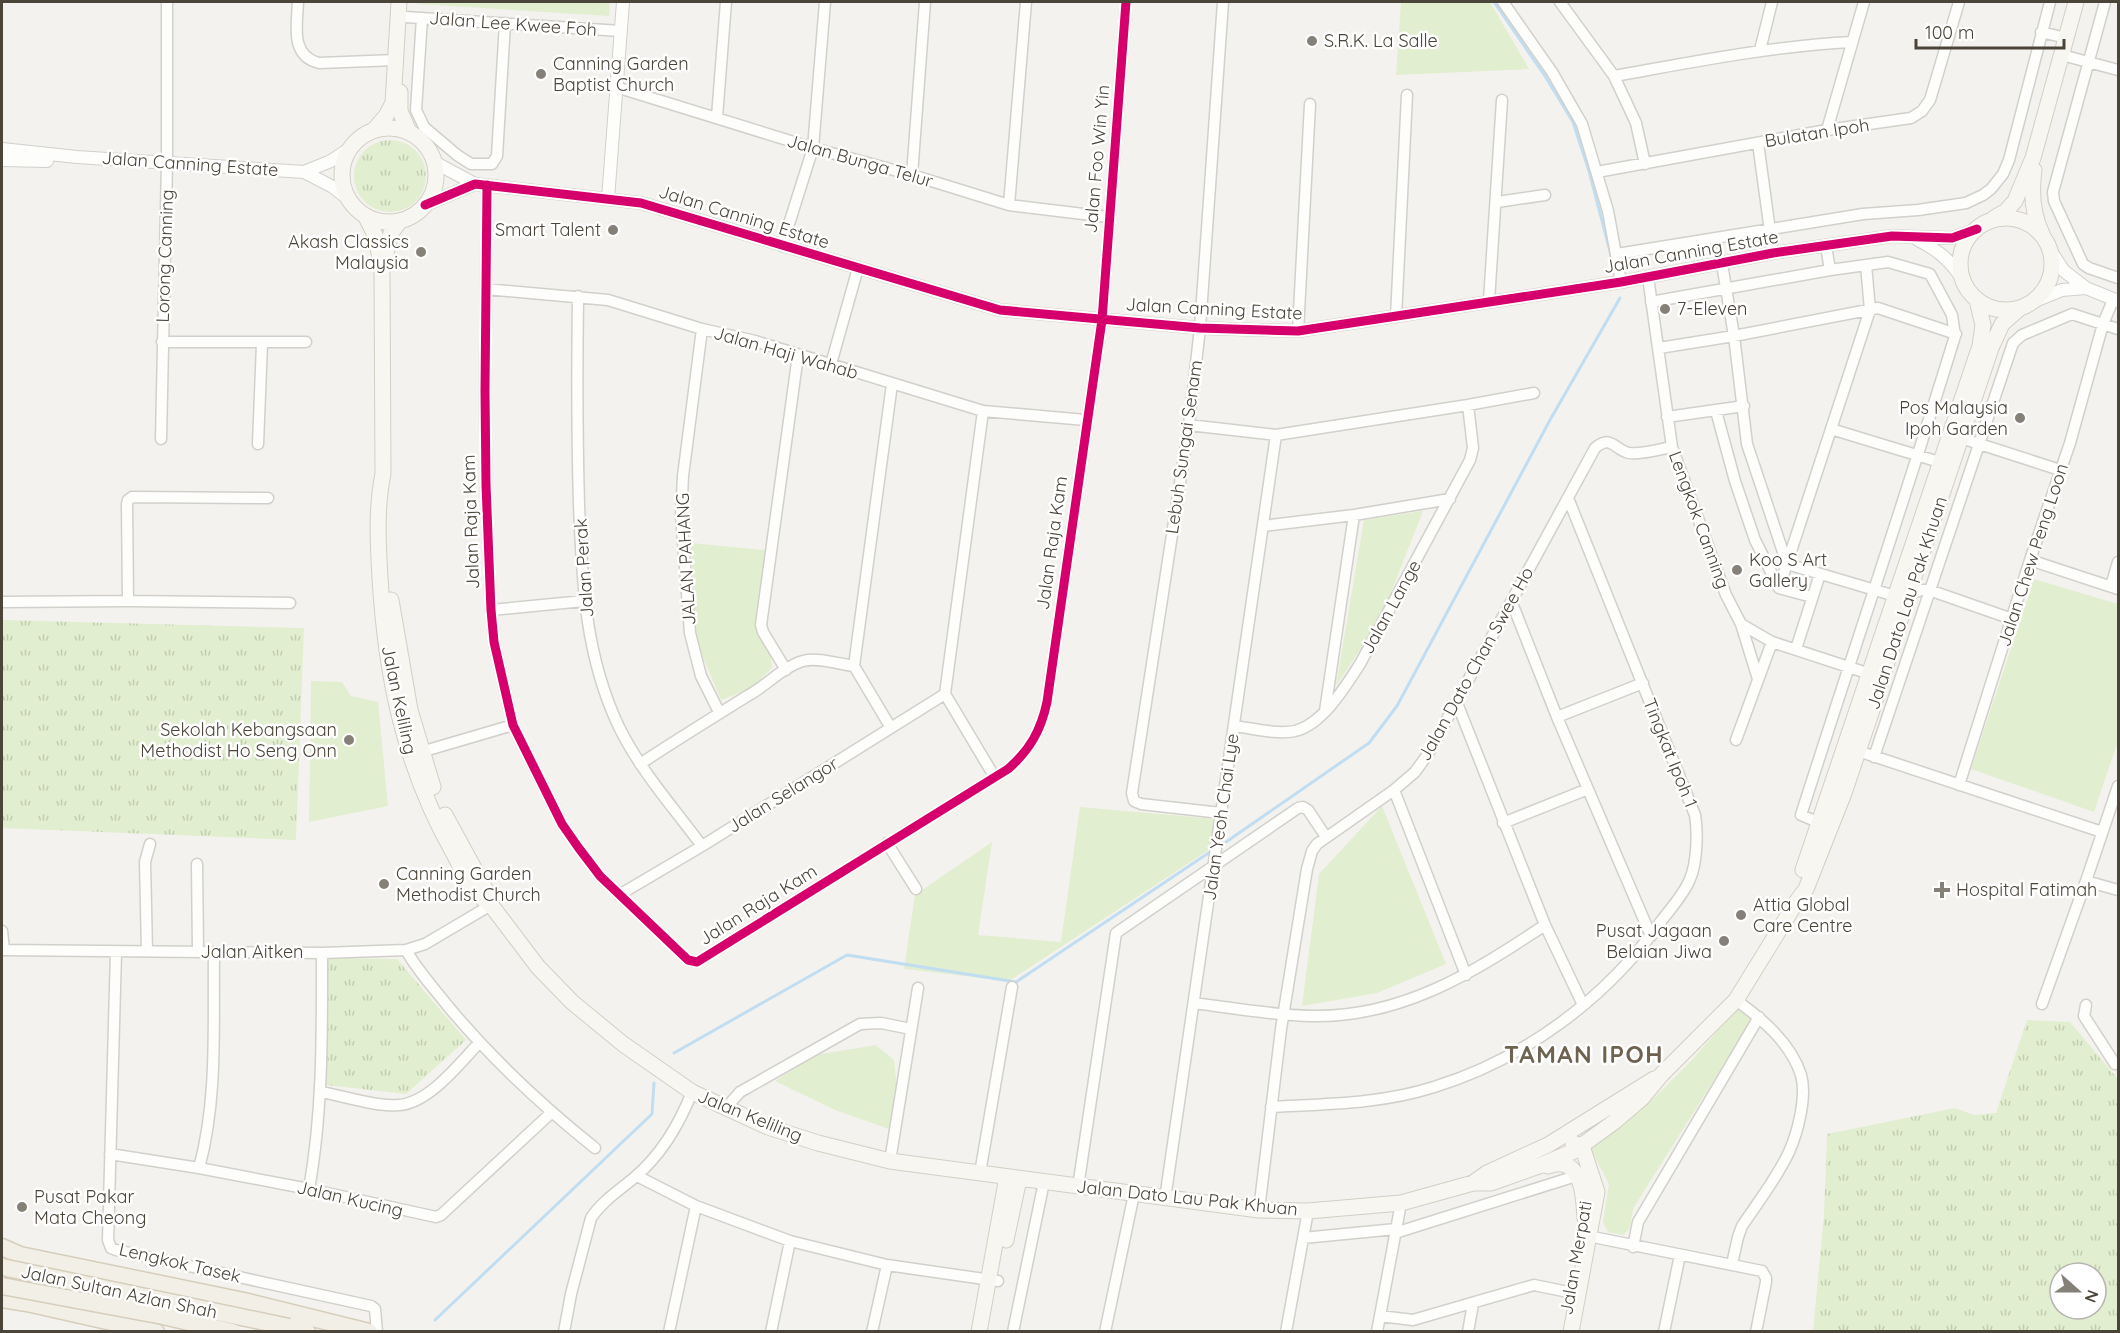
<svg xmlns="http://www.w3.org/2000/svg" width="2120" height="1333" font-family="Quicksand,sans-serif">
<defs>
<pattern id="grass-tufts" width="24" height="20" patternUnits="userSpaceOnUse" patternTransform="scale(1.5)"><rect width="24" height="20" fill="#e1eecf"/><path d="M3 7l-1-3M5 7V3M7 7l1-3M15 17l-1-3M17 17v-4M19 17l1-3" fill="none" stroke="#c3cdb2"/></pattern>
</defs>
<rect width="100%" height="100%" fill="#f4f2ee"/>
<!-- grass -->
<path fill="url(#grass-tufts)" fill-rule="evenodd" d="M354 176a36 36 0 1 1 72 0a36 36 0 1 1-72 0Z
M 2,620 L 304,628 L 296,840 L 2,828 Z
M 328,958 L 397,959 L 466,1040 L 406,1094 L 326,1085 Z
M 2027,1020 L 2070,1022 L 2118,1079 L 2118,1331 L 1813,1331 L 1824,1215 L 1827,1134 L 1955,1108 L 1974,1115 L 1996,1113 ZM 2060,1273 L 2096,1273 L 2096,1309 L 2060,1309 Z"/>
<!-- park -->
<path fill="#e1eecf" d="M 417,2 L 610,2 L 609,16 L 417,4 Z
M 1401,2 L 1490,2 L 1529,69 L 1396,75 Z
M 1423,511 L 1381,618 L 1336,686 L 1364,520 Z
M 691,543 L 765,550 L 758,605 L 758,633 L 770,652 L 772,668 L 749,689 L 721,700 L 700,650 L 692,614 Z
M 2034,579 L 2118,604 L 2118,741 L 2094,812 L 1971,769 Z
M 311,681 L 342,682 L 351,696 L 378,702 L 388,806 L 309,822 Z
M 1382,806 L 1446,964 L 1377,993 L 1302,1006 L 1319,874 Z
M 1080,807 L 1215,819 L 1210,849 L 1009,981 L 904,969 L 915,895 L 992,842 L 978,935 L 1061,942 Z
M 1738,1008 L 1753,1018 L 1634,1207 L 1629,1229 L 1623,1235 L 1608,1232 L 1603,1222 L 1609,1184 L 1590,1148 L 1652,1100 L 1690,1062 Z
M 876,1045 L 894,1060 L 898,1098 L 889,1129 L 835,1110 L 775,1081 L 816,1055 Z"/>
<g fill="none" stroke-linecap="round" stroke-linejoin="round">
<!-- stream -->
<path stroke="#c0ddf1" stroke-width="3" d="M 1494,2 L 1545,76 L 1573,122 L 1589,171 L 1612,259
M 1226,842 L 1369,743 L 1397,706 L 1550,420 L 1620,298
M 674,1053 L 847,955 L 1016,982 L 1210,852
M 435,1320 L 652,1114 L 654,1083"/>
<!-- minor casing -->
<g stroke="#d2d0cb" stroke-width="13">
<path id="minor" d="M 298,2 C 297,25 290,56 319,63 L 396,60
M 1503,2 L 1552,72 L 1582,124 L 1608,211 L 1621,282
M 1560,2 L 1614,76 L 1636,123 L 1645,164
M 2105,2 L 2053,192 L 2054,201 L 2083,264 L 2089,268 L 2118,278
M 405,17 L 621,31
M 422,18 L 416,110 L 424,127 L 457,155 L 471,164 L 492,164 L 497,156 L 505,23
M 2041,32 L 2066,38
M 1760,50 L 1772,2
M 2062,55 L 2118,70
M 1614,76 C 1693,62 1772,46 1852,42
M 616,87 L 813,148 L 912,175 L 1009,205 L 1108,217
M 717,117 L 726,2
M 1827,130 L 1864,2
M 1758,143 L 1773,253
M 1597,172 L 1827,130 L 1911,118 L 1922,111 L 1930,100 L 1959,2
M 912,175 L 925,2
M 487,185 L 485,391 L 486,485 L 491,610 L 494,642 L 513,725 L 562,824 L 578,847 L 600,876 L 688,960 L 697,962 L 1008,769 C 1030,750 1041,730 1047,702 L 1102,320 L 1126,2
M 1497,202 L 1545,195
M 1009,205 L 1026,2
M 782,246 L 813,148 L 825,2
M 1826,246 L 1830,270
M 1617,254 L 1863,214 L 1918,210 L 1966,203 L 1983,195 L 1991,189 L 2003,174 L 2009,160 L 2050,2
M 1722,264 L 1734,336 L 1747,444 L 1787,564
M 1648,277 L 1672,447 L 1726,595 L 1741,624 L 1772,642 L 1870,674 L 1875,678
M 486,289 L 608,300 L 702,329 L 755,341 L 983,411 L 1086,420
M 578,296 C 577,365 577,435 579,505 C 582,582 585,656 619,727 C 640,770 673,807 702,846
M 1489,301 L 1502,100
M 1651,302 L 1830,270 L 1888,262 L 1930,274 L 1952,315 L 1955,336 C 1906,496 1852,655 1801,815 L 1820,823
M 1396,317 L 1407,95
M 702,329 L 683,476 L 681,515 L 690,633 L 701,676 L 719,712
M 1298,331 L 1310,104
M 162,342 L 306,342
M 1659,348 L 1734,336 L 1878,308 L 1956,334
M 831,364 L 858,268
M 983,411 L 945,694 L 994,776
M 1716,411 L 1735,481 L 1755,540 L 1779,588 L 1812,597
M 1667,417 L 1744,406
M 1189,425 L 1276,435 L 1468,405 L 1534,393
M 1831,429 L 1946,464
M 161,439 L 167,163 L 167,2
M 1958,443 L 1961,438 L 2060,470
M 258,444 L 262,344
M 1263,526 L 1354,515 L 1450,499
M 2030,560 L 2118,589
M 1787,564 L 1902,598
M 2111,586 L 2118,562
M 1779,588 L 1870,310 L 1866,265
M 1908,595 L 1921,590 L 1929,590 L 2012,619
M 128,601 L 127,504 L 128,500 L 132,497 L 268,498
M 2,602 L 128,601 L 290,603
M 1512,603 L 1557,717 L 1651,936
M 491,610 L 584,601
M 1741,624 L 1758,679
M 1796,649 L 1820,574
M 786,670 L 763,632 L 761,625 L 798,355
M 1457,703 L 1545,925 L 1583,1005
M 1325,711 L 1354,515
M 1557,717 L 1643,683
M 1234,726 C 1252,728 1277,735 1295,731 C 1323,724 1345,687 1360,664 L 1470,460 L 1473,448 L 1468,405
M 891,728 L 854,666 L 892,384
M 1736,740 L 1772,642
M 421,752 L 513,725
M 1852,752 L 1858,751 L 2102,832
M 1874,757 L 2013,343 L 2022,335 L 2072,314 L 2118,329
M 640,764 C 676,740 712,718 749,695 C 767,685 783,667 803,661 C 818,657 839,664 854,666
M 1959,785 L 2030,560 L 2070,443 L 2103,324 L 2113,300
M 2118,786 L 2086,881 L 2118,890
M 1394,790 L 1466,975
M 1221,813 L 1141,804 L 1134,801 L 1132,793 L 1189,425 L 1200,328 L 1223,2
M 1503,823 L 1588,789
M 887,843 L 916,889
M 197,864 L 198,952
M 619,895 L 702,846 L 945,694
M 2,931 L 4,950
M 2,950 L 322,953 L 406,950 L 425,944 L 491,905
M 406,950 C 417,970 433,987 447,1005 C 491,1058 541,1105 595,1148
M 147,951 L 145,862 L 150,844
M 116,952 L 108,1240 L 111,1248 L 116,1250 L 371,1306 L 375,1309 L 377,1332
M 1194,1003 C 1233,1008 1272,1015 1311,1016 C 1401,1018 1473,973 1545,925
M 2042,1004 L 2086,881
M 2086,1005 L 2084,1016 L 2115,1064
M 321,1092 C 344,1096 376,1107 399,1105 C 429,1103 459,1064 479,1043
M 1271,1107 C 1326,1104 1381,1104 1434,1087 C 1525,1059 1607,998 1662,920 C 1672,907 1684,894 1690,879 C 1697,863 1698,832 1695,815 L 1568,498
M 725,1109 L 740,1092 L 860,1024 L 881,1023 L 911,1029
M 110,1154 L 199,1168 L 309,1189 L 436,1217 L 441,1215 L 551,1113
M 890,1161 L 918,988
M 199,1168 C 218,1099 213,1024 214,953
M 980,1173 L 1012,987
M 637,1176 L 696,1206 L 790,1241 L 887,1265 L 998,1281
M 1078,1187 L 1116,933 L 1298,808 L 1303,807 L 1308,810 L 1326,837
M 309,1189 C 323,1111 322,1032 322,953
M 1165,1199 L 1276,435
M 1259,1210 L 1281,1029 L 1307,869 L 1312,851 L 1317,844 L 1394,790 L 1415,772 L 1428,754 L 1595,448 C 1612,434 1614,450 1629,453 C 1640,455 1661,449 1672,447
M 1395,1233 L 1576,1176
M 1583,1235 L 1762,1271 L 1766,1278 L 1766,1282 L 1756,1332
M 1303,1238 L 1396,1229
M 1633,1247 L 1638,1222 L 1759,1017
M 1732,1264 L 1738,1237 L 1742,1226 C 1758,1202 1777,1178 1789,1152 C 1798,1132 1807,1096 1801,1075 C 1791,1043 1762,1019 1736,1000
M 1380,1316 L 1413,1320 L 1534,1285 L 1578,1294
M 564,1332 L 571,1294 L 591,1218 C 602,1201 620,1190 635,1177 C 662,1154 679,1125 692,1092
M 669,1332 L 696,1206
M 771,1332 L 790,1241
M 872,1332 L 887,1265
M 1013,1332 L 1044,1182
M 1105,1332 L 1134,1194
M 1286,1332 L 1308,1211
M 1377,1332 L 1401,1203
M 1468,1332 L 1473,1304
M 1664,1332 L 1680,1255"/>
</g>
<!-- tertiary casing -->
<g stroke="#d2d0cb" stroke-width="14">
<path id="tertiary" d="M 2,149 L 77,157 L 304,172 L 333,187 L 347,198
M 2,160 L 47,161
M 434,162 L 475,184
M 304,172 L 331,161 L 349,149
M 608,199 L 623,2
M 425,205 L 475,184 L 641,203 L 1000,310 L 1200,328 L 1298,331 L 1621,282 L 1773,253 L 1892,236 L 1952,238 L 1977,229
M 1918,240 C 1938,250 1951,261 1963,280
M 2050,250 L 2064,271 L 2086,288
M 2030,303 L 2062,290 L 2086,288 L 2118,301"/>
</g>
<!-- secondary casing -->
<g stroke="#d3cfc5" stroke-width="17">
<path id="secondary" d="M 400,92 L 400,111 L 409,132
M342 175a47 47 0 1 1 94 0a47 47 0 1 1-94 0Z
M 374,130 L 386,116 L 393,103 L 399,2
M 2034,170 C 2031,192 2032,213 2042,234
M 366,217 L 375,235 L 381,262
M 1994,218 L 2006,211 L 2015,201 L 2033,158 L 2076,2
M1960 264a46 46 0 1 1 92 0a46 46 0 1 1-92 0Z
M 400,221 L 391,233 L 382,271 L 383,474 C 376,507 378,544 380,578 C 386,678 404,766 454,854 C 464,873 473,894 491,905 L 538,967 L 572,1002 L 623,1044 L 692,1092 L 768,1127 L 818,1143 L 890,1161 L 1259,1210 L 1308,1211 L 1401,1203 L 1473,1183 L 1491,1183 L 1539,1166 L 1574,1151 L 1614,1122 L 1642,1098 L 1662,1074 L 1736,1000 L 1797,901 L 1806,889 L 1844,793 L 1874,704 L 1908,595 L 1991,348 L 2002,324 L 2019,309
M 391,600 L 410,710 L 433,787
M 445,815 L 488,894
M 1803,870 L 1980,346 L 1983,325 L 1977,300
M 1548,1166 C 1552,1165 1557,1163 1562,1164 C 1584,1168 1584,1203 1585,1219
M 1500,1167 L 1530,1162
M 1473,1183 L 1487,1173 L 1548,1145 L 1654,1079
M 1006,1240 L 1019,1179
M 979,1332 L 1007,1177
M 1571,1332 L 1597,1192 L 1582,1146 L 1573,1143"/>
</g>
<!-- primary casing -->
<g stroke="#d6cebb" stroke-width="19">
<path id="primary" d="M 2,1247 L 20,1255 L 244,1301 L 369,1332
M 2,1299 L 27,1303 L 156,1332
M 289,1327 L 307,1332"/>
</g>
<!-- minor -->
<use href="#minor" stroke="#fdfdfc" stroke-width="10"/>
<!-- tertiary -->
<use href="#tertiary" stroke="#fdfdfc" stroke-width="12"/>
<!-- secondary -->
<use href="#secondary" stroke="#f7f6f1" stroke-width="15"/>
<!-- primary -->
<use href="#primary" stroke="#f2efe6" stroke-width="16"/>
<!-- primary-bridge casing -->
<g stroke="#d6cebb" stroke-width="19" stroke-linecap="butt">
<path id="primary-bridge" d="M 2,1267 L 289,1327
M 2,1286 L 163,1316 L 232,1332"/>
</g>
<!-- primary-bridge -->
<use href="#primary-bridge" stroke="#f2efe6" stroke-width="16"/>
<!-- cycleway casing -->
<g stroke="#fff" stroke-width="13">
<path id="cycleway" d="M 487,185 L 485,391 L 486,485 L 491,610 L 494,642 L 513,725 L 562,824 L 578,847 L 600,876 L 688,960 L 697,962 L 1008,769 C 1030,750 1041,730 1047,702 L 1102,320 L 1126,2
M 425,205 L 475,184 L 641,203 L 1000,310 L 1200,328 L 1298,331 L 1621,282 L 1773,253 L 1892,236 L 1952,238 L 1977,229"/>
</g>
<!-- cycleway -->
<use href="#cycleway" stroke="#d6006c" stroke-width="9"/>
</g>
<!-- markers -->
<g fill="#868178" stroke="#fff" stroke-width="2">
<circle cx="1312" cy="41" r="6"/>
<circle cx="541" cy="74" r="6"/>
<circle cx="613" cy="230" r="6"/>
<circle cx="421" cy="252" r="6"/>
<circle cx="1665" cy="309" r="6"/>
<circle cx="2020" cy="418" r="6"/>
<circle cx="1737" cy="570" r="6"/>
<circle cx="349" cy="740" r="6"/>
<circle cx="384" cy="884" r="6"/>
<path d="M1939 881h6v6h6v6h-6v6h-6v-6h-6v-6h6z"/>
<circle cx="1741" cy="915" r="6"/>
<circle cx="1724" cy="941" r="6"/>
<circle cx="22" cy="1207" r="6"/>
</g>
<g text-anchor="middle" stroke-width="5" stroke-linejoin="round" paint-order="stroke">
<!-- street labels -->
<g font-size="18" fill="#4b4439" stroke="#fff">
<text transform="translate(513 24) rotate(4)" y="6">Jalan Lee Kwee Foh</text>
<text transform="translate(1817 133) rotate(-9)" y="6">Bulatan Ipoh</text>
<text transform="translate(1097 159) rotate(-85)" y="6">Jalan Foo Win Yin</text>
<text transform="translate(860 161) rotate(16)" y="6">Jalan Bunga Telur</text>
<text transform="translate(190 164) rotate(4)" y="6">Jalan Canning Estate</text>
<text transform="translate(744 217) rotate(17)" y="6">Jalan Canning Estate</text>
<text transform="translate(1691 252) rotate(-10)" y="6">Jalan Canning Estate</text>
<text transform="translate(165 256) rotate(-88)" y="6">Lorong Canning</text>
<text transform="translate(1214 309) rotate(3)" y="6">Jalan Canning Estate</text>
<text transform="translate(786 353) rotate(16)" y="6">Jalan Haji Wahab</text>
<text transform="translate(1184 447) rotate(-82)" y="6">Lebuh Sungai Senam</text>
<text transform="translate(1699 520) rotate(70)" y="6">Lengkok Canning</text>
<text transform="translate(471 522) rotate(-92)" y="6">Jalan Raja Kam</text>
<text transform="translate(1052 543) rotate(-82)" y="6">Jalan Raja Kam</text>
<text transform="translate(2033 555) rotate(-72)" y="6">Jalan Chew Peng Loon</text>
<text transform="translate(686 559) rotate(-93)" y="6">JALAN PAHANG</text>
<text transform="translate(584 568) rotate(-94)" y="6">Jalan Perak</text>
<text transform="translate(1907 603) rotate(-72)" y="6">Jalan Dato Lau Pak Khuan</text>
<text transform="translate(1391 607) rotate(-61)" y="6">Jalan Lange</text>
<text transform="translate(1476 664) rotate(-61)" y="6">Jalan Dato Chan Swee Ho</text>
<text transform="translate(399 700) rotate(78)" y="6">Jalan Keliling</text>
<text transform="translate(1670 753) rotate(68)" y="6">Tingkat Ipoh 1</text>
<text transform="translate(783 795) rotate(-32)" y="6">Jalan Selangor</text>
<text transform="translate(1221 817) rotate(-82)" y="6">Jalan Yeoh Chai Lye</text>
<text transform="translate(758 905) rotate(-32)" y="6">Jalan Raja Kam</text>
<text x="252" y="958">Jalan Aitken</text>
<text transform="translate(750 1116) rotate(22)" y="6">Jalan Keliling</text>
<text transform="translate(1187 1198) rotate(6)" y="6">Jalan Dato Lau Pak Khuan</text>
<text transform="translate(350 1199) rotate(13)" y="6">Jalan Kucing</text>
<text transform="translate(1576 1258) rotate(-80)" y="6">Jalan Merpati</text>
<text transform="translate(180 1263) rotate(13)" y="6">Lengkok Tasek</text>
<text transform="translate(119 1292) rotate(12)" y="6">Jalan Sultan Azlan Shah</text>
</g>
<!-- poi labels -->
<g font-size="18" fill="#4b4439" stroke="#fff" text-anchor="start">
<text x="1324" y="47">S.R.K. La Salle</text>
<text x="553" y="70">Canning Garden<tspan x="553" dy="21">Baptist Church</tspan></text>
<text x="601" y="236" text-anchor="end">Smart Talent</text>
<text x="409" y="248" text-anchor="end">Akash Classics<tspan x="409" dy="21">Malaysia</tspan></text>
<text x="1677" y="315">7-Eleven</text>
<text x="2008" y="414" text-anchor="end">Pos Malaysia<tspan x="2008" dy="21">Ipoh Garden</tspan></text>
<text x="1749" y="566">Koo S Art<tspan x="1749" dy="21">Gallery</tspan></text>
<text x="337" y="736" text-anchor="end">Sekolah Kebangsaan<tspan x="337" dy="21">Methodist Ho Seng Onn</tspan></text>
<text x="396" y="880">Canning Garden<tspan x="396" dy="21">Methodist Church</tspan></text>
<text x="1956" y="896">Hospital Fatimah</text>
<text x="1753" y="911">Attia Global<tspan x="1753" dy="21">Care Centre</tspan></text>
<text x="1712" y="937" text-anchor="end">Pusat Jagaan<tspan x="1712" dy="21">Belaian Jiwa</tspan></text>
<text x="34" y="1203">Pusat Pakar<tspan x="34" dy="21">Mata Cheong</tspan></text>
</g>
<!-- district labels -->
<g font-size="24" font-weight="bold" letter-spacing="1.5" fill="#6e6250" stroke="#fff">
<text x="1584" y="1063">TAMAN IPOH</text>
</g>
</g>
<!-- border -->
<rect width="2120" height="1333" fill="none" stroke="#4b4439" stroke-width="6"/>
<!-- north arrow -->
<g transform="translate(2078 1291) rotate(111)"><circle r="28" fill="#ffffff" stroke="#b7b4b0" stroke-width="1.5"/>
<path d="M0-4.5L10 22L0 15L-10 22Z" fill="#868178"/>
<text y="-9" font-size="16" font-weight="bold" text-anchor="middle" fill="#4b4439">N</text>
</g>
<!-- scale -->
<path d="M1916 39v9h148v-9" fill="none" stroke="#4b4439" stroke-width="3"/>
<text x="1925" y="39" font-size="18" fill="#4b4439" stroke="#ffffff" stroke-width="4.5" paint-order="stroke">100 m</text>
</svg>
